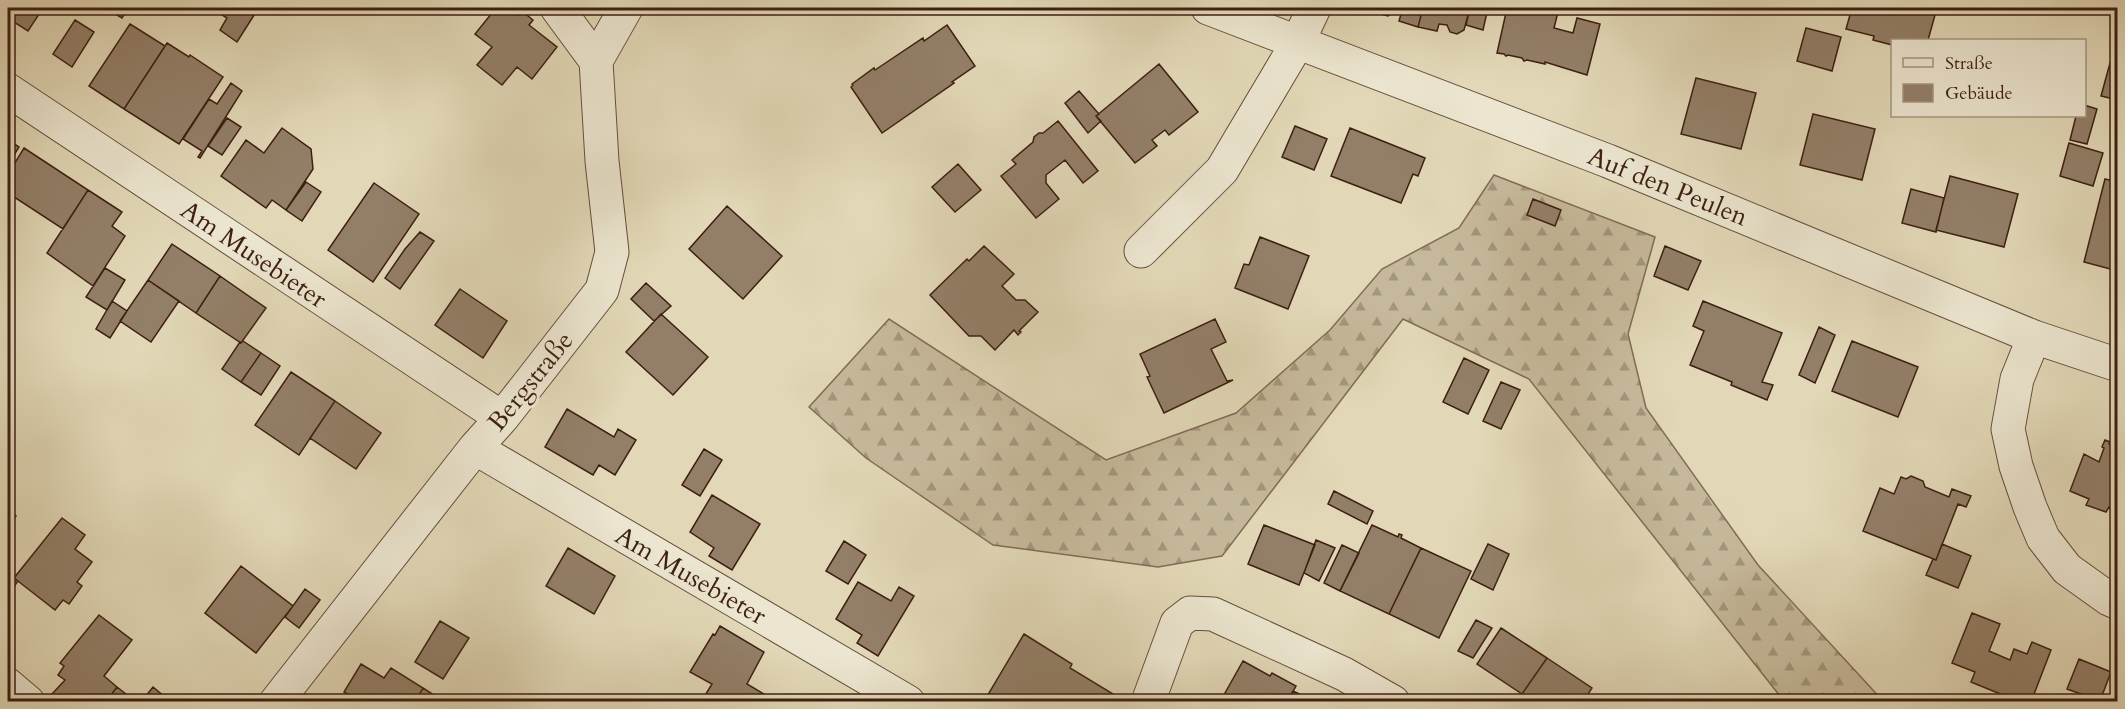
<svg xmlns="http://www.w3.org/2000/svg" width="2125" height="709" font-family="Cardo,serif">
<defs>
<pattern id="forest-firs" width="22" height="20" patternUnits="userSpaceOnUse" patternTransform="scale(1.5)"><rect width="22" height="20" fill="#c6b99b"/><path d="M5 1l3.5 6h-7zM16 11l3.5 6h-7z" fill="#a2967d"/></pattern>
</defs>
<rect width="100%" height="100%" fill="#e2d8b7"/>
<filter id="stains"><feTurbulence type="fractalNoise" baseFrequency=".00333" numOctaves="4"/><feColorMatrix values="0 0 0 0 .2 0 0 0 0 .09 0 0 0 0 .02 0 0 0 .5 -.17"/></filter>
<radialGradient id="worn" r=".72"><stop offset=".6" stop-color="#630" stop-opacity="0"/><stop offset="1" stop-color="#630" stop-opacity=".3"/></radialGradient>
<!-- forest -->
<path fill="url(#forest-firs)" stroke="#826c56" stroke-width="1.5" d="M 1494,175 L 1655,237 L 1628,334 L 1646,408 L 1758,565 L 1883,701 L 1784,701 L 1529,379 L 1403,319 L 1222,556 L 1158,567 L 993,545 L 866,458 L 809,407 L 889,319 L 1106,460 L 1236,413 L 1330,330 L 1382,269 L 1459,228 Z"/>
<!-- building -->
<path fill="#937f68" stroke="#3d1f12" stroke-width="1.5" d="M 8,8 L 43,8 L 28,31 L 14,22 L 8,31 Z
M 105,8 L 128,8 L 122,18 Z
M 211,8 L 249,8 L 256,12 L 237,42 L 220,30 L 227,18 Z
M 496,8 L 508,8 L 518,15 L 522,11 L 533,20 L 529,25 L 557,47 L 532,79 L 517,67 L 502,85 L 477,65 L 492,47 L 475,34 Z
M 1377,8 L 1423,8 L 1418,27 L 1399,21 L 1401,14 L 1394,12 L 1388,16 L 1381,14 Z
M 1423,8 L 1470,8 L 1464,30 L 1457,34 L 1450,32 L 1447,25 L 1439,24 L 1437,31 L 1418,27 Z
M 1470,8 L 1488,8 L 1483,30 L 1466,25 Z
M 1507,8 L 1559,8 L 1554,28 L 1573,33 L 1577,18 L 1600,24 L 1587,75 L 1545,62 L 1545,64 L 1527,60 L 1524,61 L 1522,58 L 1508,55 L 1506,56 L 1504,54 L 1497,53 Z
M 1852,8 L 1937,8 L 1928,40 L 1892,40 L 1892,45 L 1873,40 L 1874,36 L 1846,29 Z
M 75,20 L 94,32 L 72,67 L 53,54 Z
M 130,24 L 165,46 L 124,109 L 89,86 Z
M 947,25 L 975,66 L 952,82 L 954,83 L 882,133 L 851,87 L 853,85 L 852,84 L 874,68 L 875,70 L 923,38 L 924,41 Z
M 1806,28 L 1841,37 L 1832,71 L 1797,61 Z
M 2118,34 L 2118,100 L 2101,96 Z
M 167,43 L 189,57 L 190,55 L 223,77 L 179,144 L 124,109 Z
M 1159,64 L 1198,112 L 1169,135 L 1165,130 L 1152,140 L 1157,146 L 1135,163 L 1096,116 Z
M 1696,78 L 1756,93 L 1741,149 L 1681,134 Z
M 231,83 L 242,91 L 200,158 L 198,157 L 202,151 L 183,139 L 209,99 L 217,104 Z
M 1079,91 L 1099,114 L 1096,116 L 1101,121 L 1088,133 L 1065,103 Z
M 2084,105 L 2097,109 L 2087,144 L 2070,140 L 2076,116 L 2084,116 Z
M 1813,114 L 1875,129 L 1862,180 L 1800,165 Z
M 227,118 L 241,127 L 222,155 L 208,146 Z
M 1058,121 L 1098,171 L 1083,183 L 1065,160 L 1046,175 L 1046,183 L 1059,199 L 1036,218 L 1001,176 L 1016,164 L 1012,160 L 1033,142 L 1034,137 L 1039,133 L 1043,133 Z
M 1295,126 L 1327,139 L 1314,170 L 1282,157 Z
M 282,128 L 311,149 L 313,169 L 286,210 L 272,200 L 266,208 L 221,176 L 246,140 L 264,153 Z
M 1350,128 L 1425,158 L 1418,176 L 1413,174 L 1401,203 L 1331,176 Z
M 8,140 L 19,147 L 8,165 Z
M 2069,143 L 2103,153 L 2093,186 L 2060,176 Z
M 24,148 L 88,190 L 63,229 L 8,193 L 8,174 Z
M 958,164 L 981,190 L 955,212 L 932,187 Z
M 1950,176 L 2018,194 L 2004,247 L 1936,230 Z
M 2105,179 L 2118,182 L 2118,271 L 2084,262 Z
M 306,182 L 321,192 L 302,221 L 286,210 Z
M 374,183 L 419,214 L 373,282 L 328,250 Z
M 1911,189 L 1944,198 L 1936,232 L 1902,223 Z
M 88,190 L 122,212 L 112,226 L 125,236 L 93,286 L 47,253 Z
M 1533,199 L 1561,210 L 1555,226 L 1527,215 Z
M 727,206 L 782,256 L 743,299 L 689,249 Z
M 420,232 L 434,241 L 400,289 L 385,278 L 405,249 Z
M 1260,237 L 1309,256 L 1288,309 L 1235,288 L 1244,264 L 1249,265 Z
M 172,244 L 220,276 L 196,313 L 148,280 Z
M 984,246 L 1014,274 L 1002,286 L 1016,300 L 1025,300 L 1038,312 L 1019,331 L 1021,332 L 1018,335 L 1014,330 L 995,350 L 981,336 L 969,336 L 930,295 L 967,259 L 969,261 Z
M 1665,246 L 1701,261 L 1688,290 L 1654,276 Z
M 105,268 L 125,280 L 107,310 L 86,297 Z
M 220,276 L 266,308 L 241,343 L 196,313 Z
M 148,280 L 179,301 L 151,342 L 120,321 Z
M 646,283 L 671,306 L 654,321 L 631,299 Z
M 460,289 L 507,321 L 483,358 L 435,325 Z
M 112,301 L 127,311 L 110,338 L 96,329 Z
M 1703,301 L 1782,333 L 1762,382 L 1773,385 L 1767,400 L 1731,385 L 1732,382 L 1690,365 L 1704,331 L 1693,326 Z
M 661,314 L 708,357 L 673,395 L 626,352 Z
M 1215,319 L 1226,342 L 1211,349 L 1227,381 L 1233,380 L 1164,413 L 1147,377 L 1150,376 L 1140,354 Z
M 1819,327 L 1835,335 L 1815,383 L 1799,375 Z
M 243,341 L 261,353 L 241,382 L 222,369 L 240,342 L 241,343 Z
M 1852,341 L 1918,367 L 1898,417 L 1832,391 Z
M 261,353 L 280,366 L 261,395 L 241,382 Z
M 1464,358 L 1489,370 L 1468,414 L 1443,402 Z
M 291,372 L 335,401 L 299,455 L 255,425 Z
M 1501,382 L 1520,390 L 1501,429 L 1483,421 Z
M 335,401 L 381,433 L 356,469 L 310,438 Z
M 567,409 L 614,437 L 618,429 L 636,440 L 615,475 L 599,465 L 593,475 L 545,447 Z
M 2105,440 L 2110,442 L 2109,444 L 2118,448 L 2118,511 L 2109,507 L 2106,512 L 2086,505 L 2089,499 L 2070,491 L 2084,454 L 2099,462 L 2104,448 L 2102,447 Z
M 704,449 L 722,460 L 700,496 L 682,485 Z
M 1911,476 L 1923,481 L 1925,487 L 1949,497 L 1952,489 L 1971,496 L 1966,507 L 1958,504 L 1936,560 L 1863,531 L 1880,488 L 1894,494 L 1901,477 L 1906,479 Z
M 1334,491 L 1373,511 L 1367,524 L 1328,504 Z
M 712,495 L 760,524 L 732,570 L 709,556 L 714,548 L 690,532 Z
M 8,509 L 16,516 L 8,527 Z
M 62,518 L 85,535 L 75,549 L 92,562 L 77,582 L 82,586 L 69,604 L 63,600 L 55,610 L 14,578 Z
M 1264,525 L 1315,545 L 1299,585 L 1248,564 Z
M 1372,525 L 1398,537 L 1399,534 L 1402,535 L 1401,538 L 1421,548 L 1389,614 L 1340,591 Z
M 1316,540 L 1335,548 L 1319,581 L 1304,573 Z
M 844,541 L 866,555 L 848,584 L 826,571 Z
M 1488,544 L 1509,554 L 1493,590 L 1471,579 Z
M 1942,544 L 1971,556 L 1958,588 L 1926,575 L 1933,559 L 1936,560 Z
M 1342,545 L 1359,553 L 1340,591 L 1324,583 Z
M 568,548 L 615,576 L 594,614 L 546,586 Z
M 1421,548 L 1471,571 L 1439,638 L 1389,614 Z
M 241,566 L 293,606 L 256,653 L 205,613 Z
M 8,574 L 18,581 L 8,595 Z
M 858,582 L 891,601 L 899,587 L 914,596 L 878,656 L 857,643 L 862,635 L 836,619 Z
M 305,589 L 320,600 L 299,628 L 285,617 Z
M 1972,613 L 2000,624 L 1989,651 L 2010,660 L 2014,649 L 2027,654 L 2032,642 L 2051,650 L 2031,702 L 2020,702 L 1971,682 L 1975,672 L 1952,663 Z
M 99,615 L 132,640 L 104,676 L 117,687 L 106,702 L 55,702 L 52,699 L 52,694 L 65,680 L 58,675 L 64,666 L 60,663 Z
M 1476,620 L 1492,628 L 1473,658 L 1458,651 Z
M 440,621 L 469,638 L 443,679 L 415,662 Z
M 720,626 L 764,652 L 747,684 L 764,694 L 760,702 L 712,702 L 704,697 L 712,684 L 690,672 L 713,634 L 715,635 Z
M 1501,628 L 1547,658 L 1522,694 L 1477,664 Z
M 1024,634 L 1072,664 L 1070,668 L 1118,697 L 1115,702 L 992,702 L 986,698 Z
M 1547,658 L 1592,688 L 1583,702 L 1534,702 L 1522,694 Z
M 2079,659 L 2111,672 L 2100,701 L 2067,689 Z
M 1243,661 L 1270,676 L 1272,673 L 1296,686 L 1287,702 L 1213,702 L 1215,697 L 1221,700 Z
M 361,664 L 384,678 L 391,668 L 423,688 L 415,702 L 354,702 L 356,699 L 344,692 Z
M 117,687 L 136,702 L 106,702 Z
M 153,687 L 171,702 L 141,702 Z
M 423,688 L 434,695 L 431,702 L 415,702 Z
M 1293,691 L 1308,698 L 1306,702 L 1287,702 Z"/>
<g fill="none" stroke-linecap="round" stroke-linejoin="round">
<!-- street casing -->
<g stroke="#664d3b" stroke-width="35">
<path id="street" d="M 557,8 L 596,61
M 1208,8 L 1608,161 L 2034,337 L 2118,365
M 8,90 L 502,418
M 1141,251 L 1222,170 L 1298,42 L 1314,8
M 2034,337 L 2017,379 L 2008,429 L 2016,466 L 2030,507 L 2043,538 L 2067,569 L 2109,599 L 2118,603
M 475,448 L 908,702
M 8,685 L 28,702
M 276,702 L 475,448 L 502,418 L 602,290 L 612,252 L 602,161 L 596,61 L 626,8
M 1148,702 L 1177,623 L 1190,613 L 1213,614 L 1344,674 L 1393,702"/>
</g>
<!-- street -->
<use href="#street" stroke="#ece6d0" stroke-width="33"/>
</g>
<g text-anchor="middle" stroke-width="6" stroke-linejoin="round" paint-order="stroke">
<!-- street labels -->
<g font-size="26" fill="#3d1f12" stroke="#ece6d0">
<text transform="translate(1668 186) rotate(22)" y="9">Auf den Peulen</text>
<text transform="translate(254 254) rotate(34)" y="9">Am Musebieter</text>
<text transform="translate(530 381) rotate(-51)" y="9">Bergstraße</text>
<text transform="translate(691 575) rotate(30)" y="9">Am Musebieter</text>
</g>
</g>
<!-- margin -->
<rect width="2125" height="709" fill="none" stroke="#e2d8b7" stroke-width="30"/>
<rect x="9" y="9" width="2107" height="691" fill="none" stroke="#3d1f12" stroke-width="3"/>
<rect x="15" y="15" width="2095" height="679" fill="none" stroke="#3d1f12" stroke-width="1.5"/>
<!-- legend -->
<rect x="1891" y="39" width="195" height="78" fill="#ece6d0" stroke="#a69684" stroke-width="1.5"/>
<rect x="1903" y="58" width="30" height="9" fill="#ece6d0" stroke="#a69684" stroke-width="1.5"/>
<text x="1945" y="69" font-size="18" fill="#3d1f12">Straße</text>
<rect x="1903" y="84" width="30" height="18" fill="#937f68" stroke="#a69684" stroke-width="1.5"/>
<text x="1945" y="99" font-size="18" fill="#3d1f12">Gebäude</text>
<rect width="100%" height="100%" filter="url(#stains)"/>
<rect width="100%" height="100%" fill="url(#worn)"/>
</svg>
